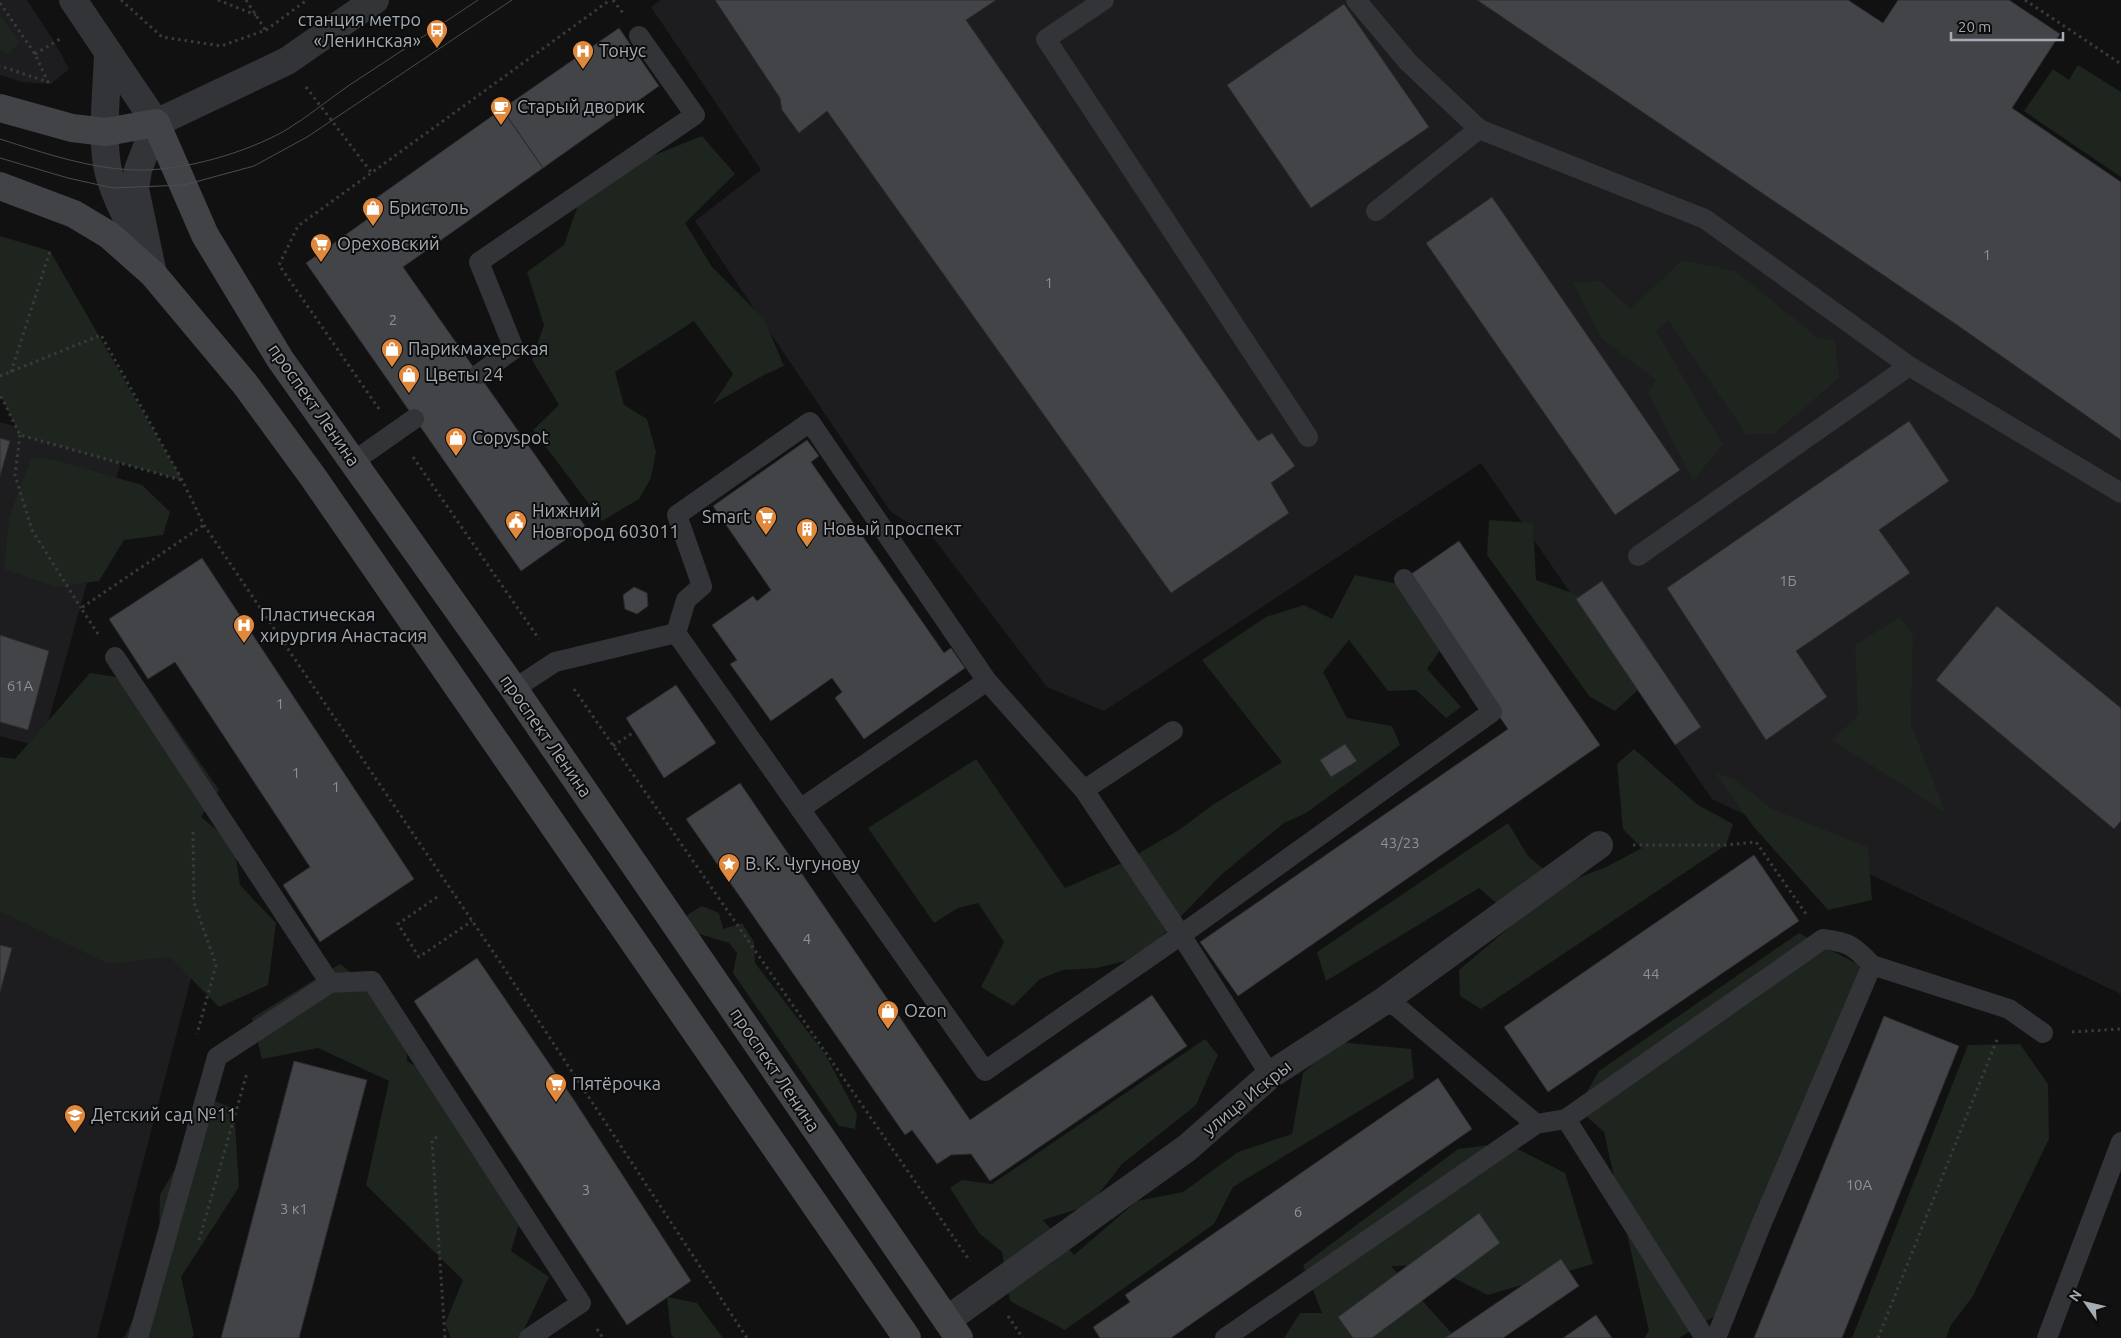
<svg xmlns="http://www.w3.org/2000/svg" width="2121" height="1338" font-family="Ubuntu,sans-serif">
<rect width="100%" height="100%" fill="#111112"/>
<!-- built -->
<path fill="#1d1d1f" d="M 0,0 L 27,0 L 55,43 L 69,69 L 51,84 L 22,82 L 0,75 Z
M 661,0 L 1848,0 L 1883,23 L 1898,0 L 2009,0 L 2060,34 L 2012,108 L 2121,182 L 2121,994 L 1712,799 L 1481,463 L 1104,711 L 1047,687 L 934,539 L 891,512 L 695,221 L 761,170 L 651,7 Z
M 0,422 L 122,458 L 41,747 L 0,736 Z
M 0,875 L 204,929 L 97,1338 L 0,1338 Z"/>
<!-- green -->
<path fill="#1e241e" d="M 0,14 L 19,42 L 9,54 L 0,51 Z
M 2078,65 L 2121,92 L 2121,177 L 2024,111 L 2053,69 L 2069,80 Z
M 702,136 L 735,174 L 685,223 L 712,267 L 764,319 L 784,366 L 764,375 L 713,404 L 733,374 L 694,321 L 615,372 L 624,405 L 647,419 L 656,452 L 651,478 L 639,499 L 602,521 L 533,430 L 559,405 L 532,360 L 544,325 L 527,272 L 564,245 L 579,202 L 642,160 Z
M 0,236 L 50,251 L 182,480 L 20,435 L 2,398 L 0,397 Z
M 1682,260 L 1735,271 L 1818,338 L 1835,340 L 1839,378 L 1774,434 L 1746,434 L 1668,320 L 1656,331 L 1723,445 L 1693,480 L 1648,393 L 1656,380 L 1602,339 L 1573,283 L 1600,281 L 1631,309 Z
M 31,458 L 55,460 L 142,485 L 170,512 L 163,535 L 124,540 L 99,581 L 56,587 L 4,569 L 9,517 Z
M 1489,520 L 1533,523 L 1536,580 L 1583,597 L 1641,687 L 1615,711 L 1590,697 L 1487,555 Z
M 1355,575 L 1403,585 L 1445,643 L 1427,669 L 1461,707 L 1446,718 L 1416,690 L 1388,691 L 1349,640 L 1323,672 L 1347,718 L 1392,726 L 1400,745 L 1306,813 L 1284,823 L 1222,874 L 1159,939 L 1125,961 L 1097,968 L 1063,970 L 1040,979 L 1013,1006 L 981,987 L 1004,942 L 978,903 L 958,908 L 934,923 L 868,828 L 976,759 L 1065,888 L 1122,863 L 1179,830 L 1214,804 L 1282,762 L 1202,660 L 1266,617 L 1304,605 L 1332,619 Z
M 1900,617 L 1913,636 L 1911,725 L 1946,813 L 1832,740 L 1858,716 L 1855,645 Z
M 90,673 L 143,681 L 219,790 L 201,817 L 234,844 L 240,885 L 276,923 L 268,985 L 219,1007 L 170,957 L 108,964 L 0,911 L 0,757 L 15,759 Z
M 1634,749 L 1698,805 L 1733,824 L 1726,845 L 1481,1009 L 1460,996 L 1459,970 L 1517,921 L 1479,888 L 1326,981 L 1317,952 L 1508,823 L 1528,856 L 1562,884 L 1606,867 L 1642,848 L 1623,829 L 1617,764 Z
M 1715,773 L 1734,779 L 1772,809 L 1868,847 L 1872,900 L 1828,910 L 1753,826 Z
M 702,906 L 719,913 L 723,929 L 742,923 L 754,942 L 755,963 L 825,1054 L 857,1114 L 855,1129 L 839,1126 L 733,973 L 737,953 L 729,943 L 693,932 L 687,915 Z
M 1799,933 L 1859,965 L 1864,981 L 1736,1303 L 1679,1338 L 1644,1338 L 1649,1331 L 1604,1132 L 1577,1108 L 1599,1071 Z
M 340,964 L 406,1016 L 407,1061 L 449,1086 L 520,1221 L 511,1251 L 549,1277 L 520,1338 L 451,1338 L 445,1324 L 463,1280 L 366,1185 L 389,1081 L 318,1048 L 262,1059 L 252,1018 Z
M 1205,1039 L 1218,1055 L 1196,1105 L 1122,1164 L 1090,1205 L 1043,1220 L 1074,1255 L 1137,1201 L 1183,1192 L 1238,1152 L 1292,1134 L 1303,1073 L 1339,1042 L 1411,1049 L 1414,1078 L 1233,1187 L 1214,1224 L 1065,1330 L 1010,1301 L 1002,1252 L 979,1233 L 950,1188 L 962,1180 L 992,1184 Z
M 2020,1044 L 2048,1084 L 2049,1139 L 1973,1296 L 1951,1325 L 1946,1338 L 1852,1338 L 1968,1045 Z
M 215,1101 L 234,1109 L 239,1187 L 181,1277 L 194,1335 L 192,1338 L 124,1338 L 158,1269 L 160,1195 Z
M 1506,1143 L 1565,1173 L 1593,1264 L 1488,1295 L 1428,1265 L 1391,1266 L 1456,1338 L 1284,1338 L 1300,1313 L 1322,1313 L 1303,1265 L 1458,1149 Z
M 667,1297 L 697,1303 L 723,1338 L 674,1338 L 671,1334 Z"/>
<!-- building -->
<path fill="#434448" stroke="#2b2c2e" d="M 715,0 L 996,0 L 966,20 L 1258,441 L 1272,433 L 1295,466 L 1271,483 L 1289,513 L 1171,593 L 827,111 L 799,133 L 782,110 L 780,98 Z
M 1477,0 L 1848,0 L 1883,23 L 1898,0 L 2009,0 L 2060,34 L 2012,108 L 2121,182 L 2121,440 L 1960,327 Z
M 1344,4 L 1429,127 L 1311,208 L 1227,85 Z
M 619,28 L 659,86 L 543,168 L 502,109 Z
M 502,109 L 543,168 L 403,267 L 585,526 L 521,571 L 306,263 L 369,218 L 362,208 Z
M 1492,197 L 1680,470 L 1615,515 L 1426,243 Z
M 1909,421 L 1949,481 L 1879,530 L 1910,573 L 1796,651 L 1827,697 L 1766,740 L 1667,588 Z
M 0,438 L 10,441 L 0,476 Z
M 807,440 L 819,456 L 811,462 L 944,653 L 951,648 L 965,668 L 864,739 L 835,698 L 842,692 L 832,678 L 771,721 L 730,664 L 737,660 L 712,625 L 753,596 L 757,601 L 771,590 L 713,506 Z
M 1459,541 L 1600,745 L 1238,996 L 1200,942 L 1508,729 L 1404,579 Z
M 202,558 L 414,879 L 320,942 L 283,885 L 310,867 L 175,662 L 148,679 L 109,619 Z
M 1602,581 L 1701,727 L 1675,745 L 1576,599 Z
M 634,587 L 647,593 L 648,606 L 637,614 L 625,609 L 623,595 Z
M 1997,606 L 2121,708 L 2121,821 L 2114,829 L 1936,680 Z
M 0,635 L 49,651 L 28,730 L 0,722 Z
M 676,685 L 716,743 L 664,778 L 626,718 Z
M 1345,744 L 1357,761 L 1331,777 L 1320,760 Z
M 740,783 L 970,1120 L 1152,995 L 1187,1046 L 990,1181 L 971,1154 L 951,1155 L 937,1164 L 912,1130 L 905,1135 L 686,819 Z
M 1754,855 L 1799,921 L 1548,1092 L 1504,1027 Z
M 0,945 L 12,948 L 0,992 Z
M 477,958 L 574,1100 L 691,1281 L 627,1325 L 414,1001 Z
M 1884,1016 L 1959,1046 L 1842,1338 L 1754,1338 Z
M 294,1061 L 367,1080 L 299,1338 L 221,1338 Z
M 1438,1078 L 1472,1129 L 1171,1338 L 1100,1338 L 1093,1327 L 1130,1302 L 1125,1295 Z
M 1479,1213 L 1500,1243 L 1372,1338 L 1353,1338 L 1338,1317 Z
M 1561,1259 L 1579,1286 L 1503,1338 L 1445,1338 Z
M 1596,1315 L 1612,1338 L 1563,1338 Z"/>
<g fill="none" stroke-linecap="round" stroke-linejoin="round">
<!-- path -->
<path stroke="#383b3e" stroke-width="3" stroke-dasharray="2.5 4" stroke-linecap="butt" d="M 121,0 L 162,37 L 221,46 L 266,30 L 307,0
M 218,0 L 256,15
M 246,0 L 266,31
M 613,0 L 623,13
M 2025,0 L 2121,64
M 0,3 L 35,54 L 48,82 L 0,66
M 35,54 L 60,39
M 306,87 L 371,172
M 11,372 L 50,251
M 0,376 L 101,335 L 182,480 L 204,525 L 498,959 L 747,1338
M 0,397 L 2,398 L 20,435 L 181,480
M 379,409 L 279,265 L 298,226 L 610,0
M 20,435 L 15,475 L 32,530 L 81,608
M 413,457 L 539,639
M 98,634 L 81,608 L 204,525
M 574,689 L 970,1261
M 613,746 L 634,732
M 193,832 L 194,902 L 216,965 L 197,1034
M 1633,845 L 1726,845 L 1756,842 L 1806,914
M 437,897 L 398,924 L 419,957 L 472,921
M 2072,1032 L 2121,1029
M 437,1137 L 432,1140 L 445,1338
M 199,1240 L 247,1073
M 1008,1316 L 1023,1338
M 597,1329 L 603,1338
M 1878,1338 L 1998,1037"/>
<!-- service -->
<path stroke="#323437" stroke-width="20" d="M 1104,0 L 1046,39 L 1308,437
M 1356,0 L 1408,62 L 1479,129 L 1705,219 L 1909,366
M 1376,211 L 1479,129
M 479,374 L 514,349 L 479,262 L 695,115 L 639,36
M 354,461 L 414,419
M 1638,556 L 1909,366 L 2121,493
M 676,633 L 985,1071 L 1181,935 L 1084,790
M 676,633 L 686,600 L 702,586 L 677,515 L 810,422 L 987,681 L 800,809
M 115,657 L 330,983 L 217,1057 L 138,1338
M 987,681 L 1084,790 L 1173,731
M 514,689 L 555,662 L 676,633
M 330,983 L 372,981 L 581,1303 L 529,1338
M 1270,1075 L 1181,935 L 1492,712 L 1404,579
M 1566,1119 L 1705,1338
M 1536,1124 L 1566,1119 L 1823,939 C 1849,942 1854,946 1872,965
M 1225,1338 L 1536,1124 L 1396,1006 L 1381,1003
M 1716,1338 L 1761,1225 L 1872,965 L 2009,1009 L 2043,1033
M 2047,1338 L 2121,1142"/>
<!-- minor -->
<path stroke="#323437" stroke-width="28" d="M 947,1320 L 1187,1148 L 1270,1075 L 1381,1003 L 1599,845"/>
<!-- tertiary -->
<path stroke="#323437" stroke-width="28" d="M 73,0 L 156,123
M 108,55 C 107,87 101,139 108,170 C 113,191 123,211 133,230
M 153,274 L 135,189 L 138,170 L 156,123 L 287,61 L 375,0"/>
<!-- secondary -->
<path stroke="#414347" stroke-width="28" d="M 0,108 L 72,128 L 106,132 L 156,123 L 205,235 L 280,359 L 514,689 L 959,1338
M 0,186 L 74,214 L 109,235 L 153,274 L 245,384 L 313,477 L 907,1338"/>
<!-- tram -->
<path stroke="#4a4c50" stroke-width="1" d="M 0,139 C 44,153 90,169 137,170 C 183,171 246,153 286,130 C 309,116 329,99 351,84 C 394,56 436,28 478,0
M 0,158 L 68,178 L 113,188 L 184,185 L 254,166 L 307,137 L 512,0"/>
</g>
<!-- icons -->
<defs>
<g id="bus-pin" transform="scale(1.125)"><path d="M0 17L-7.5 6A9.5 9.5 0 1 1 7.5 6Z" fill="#e0883b" stroke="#0c0c0d"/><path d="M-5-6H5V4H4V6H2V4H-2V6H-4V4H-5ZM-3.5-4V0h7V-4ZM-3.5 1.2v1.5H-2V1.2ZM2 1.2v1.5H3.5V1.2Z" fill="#fff"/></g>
<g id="hospital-pin" transform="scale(1.125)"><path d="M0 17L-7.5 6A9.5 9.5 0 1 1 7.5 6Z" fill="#e0883b" stroke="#0c0c0d"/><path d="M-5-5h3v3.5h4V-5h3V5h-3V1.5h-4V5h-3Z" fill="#fff"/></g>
<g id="cafe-pin" transform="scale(1.125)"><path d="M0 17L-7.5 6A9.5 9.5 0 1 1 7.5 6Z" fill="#e0883b" stroke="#0c0c0d"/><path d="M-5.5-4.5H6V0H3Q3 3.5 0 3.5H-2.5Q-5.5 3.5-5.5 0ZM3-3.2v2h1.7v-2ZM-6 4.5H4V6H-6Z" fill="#fff"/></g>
<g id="shop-pin" transform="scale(1.125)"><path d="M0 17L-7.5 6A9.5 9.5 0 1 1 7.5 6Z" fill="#e0883b" stroke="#0c0c0d"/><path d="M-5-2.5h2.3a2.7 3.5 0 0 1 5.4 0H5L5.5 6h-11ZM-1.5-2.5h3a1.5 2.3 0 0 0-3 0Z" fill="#fff"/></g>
<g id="supermarket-pin" transform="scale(1.125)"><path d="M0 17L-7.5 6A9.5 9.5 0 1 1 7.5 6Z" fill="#e0883b" stroke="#0c0c0d"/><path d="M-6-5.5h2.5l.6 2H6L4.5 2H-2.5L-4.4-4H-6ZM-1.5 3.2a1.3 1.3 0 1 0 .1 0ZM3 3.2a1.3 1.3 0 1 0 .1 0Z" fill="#fff"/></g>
<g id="civic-pin" transform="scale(1.125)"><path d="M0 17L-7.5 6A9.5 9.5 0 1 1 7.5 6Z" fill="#e0883b" stroke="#0c0c0d"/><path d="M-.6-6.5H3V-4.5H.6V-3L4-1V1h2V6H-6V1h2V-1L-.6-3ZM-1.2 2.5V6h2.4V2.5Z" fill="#fff"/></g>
<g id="building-pin" transform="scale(1.125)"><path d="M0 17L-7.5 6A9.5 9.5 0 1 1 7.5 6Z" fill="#e0883b" stroke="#0c0c0d"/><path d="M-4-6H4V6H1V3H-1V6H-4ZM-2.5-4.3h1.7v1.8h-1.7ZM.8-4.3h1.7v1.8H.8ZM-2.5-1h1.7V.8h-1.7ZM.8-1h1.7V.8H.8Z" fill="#fff"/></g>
<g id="sight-pin" transform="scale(1.125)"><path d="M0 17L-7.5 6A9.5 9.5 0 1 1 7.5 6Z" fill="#e0883b" stroke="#0c0c0d"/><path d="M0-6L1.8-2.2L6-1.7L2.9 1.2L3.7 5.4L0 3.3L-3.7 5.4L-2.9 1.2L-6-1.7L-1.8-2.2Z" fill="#fff"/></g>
<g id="school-pin" transform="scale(1.125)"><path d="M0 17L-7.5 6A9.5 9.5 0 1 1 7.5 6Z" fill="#e0883b" stroke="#0c0c0d"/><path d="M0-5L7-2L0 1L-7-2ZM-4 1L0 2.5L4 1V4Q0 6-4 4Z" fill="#fff"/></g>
</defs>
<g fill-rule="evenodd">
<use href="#bus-pin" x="437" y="30"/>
<use href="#hospital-pin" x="583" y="51"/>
<use href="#cafe-pin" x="501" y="107"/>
<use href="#shop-pin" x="373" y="208"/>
<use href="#supermarket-pin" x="321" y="244"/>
<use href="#shop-pin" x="392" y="349"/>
<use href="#shop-pin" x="409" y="375"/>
<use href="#shop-pin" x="456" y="438"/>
<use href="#supermarket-pin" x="766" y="517"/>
<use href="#civic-pin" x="516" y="521"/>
<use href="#building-pin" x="807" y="529"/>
<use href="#hospital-pin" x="244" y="625"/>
<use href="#sight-pin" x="729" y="864"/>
<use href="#shop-pin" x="888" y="1011"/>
<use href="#supermarket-pin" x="556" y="1084"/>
<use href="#school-pin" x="75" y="1115"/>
</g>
<g text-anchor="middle" stroke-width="4" stroke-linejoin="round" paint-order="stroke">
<!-- number labels -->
<g font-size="15" fill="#8c9198">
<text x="1987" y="260">1</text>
<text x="1049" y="288">1</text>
<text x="393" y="325">2</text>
<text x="1788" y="586">1Б</text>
<text x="20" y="691">61А</text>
<text x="280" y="709">1</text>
<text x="296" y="778">1</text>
<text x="336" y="792">1</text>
<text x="1400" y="848">43/23</text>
<text x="807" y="944">4</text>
<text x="1651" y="979">44</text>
<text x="1859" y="1190">10А</text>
<text x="586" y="1195">3</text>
<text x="294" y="1214">3 к1</text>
<text x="1298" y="1217">6</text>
</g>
<!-- poi labels -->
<g font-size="18" fill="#a4abb2" stroke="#0c0c0d" text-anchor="start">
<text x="421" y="26" text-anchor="end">станция метро<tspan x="421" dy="21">«Ленинская»</tspan></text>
<text x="599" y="57">Тонус</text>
<text x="517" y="113">Старый дворик</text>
<text x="389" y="214">Бристоль</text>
<text x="337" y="250">Ореховский</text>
<text x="408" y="355">Парикмахерская</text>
<text x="425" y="381">Цветы 24</text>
<text x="472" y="444">Copyspot</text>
<text x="532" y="517">Нижний<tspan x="532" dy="21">Новгород 603011</tspan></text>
<text x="750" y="523" text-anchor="end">Smart</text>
<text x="823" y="535">Новый проспект</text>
<text x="260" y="621">Пластическая<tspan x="260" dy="21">хирургия Анастасия</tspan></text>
<text x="745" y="870">В. К. Чугунову</text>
<text x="904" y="1017">Ozon</text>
<text x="572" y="1090">Пятёрочка</text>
<text x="91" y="1121">Детский сад №11</text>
</g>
<!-- street labels -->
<g font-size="18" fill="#a4abb2" stroke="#0c0c0d">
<text transform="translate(314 405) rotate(55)" y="6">проспект Ленина</text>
<text transform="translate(546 736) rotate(55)" y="6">проспект Ленина</text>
<text transform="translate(775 1070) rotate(56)" y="6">проспект Ленина</text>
<text transform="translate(1247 1098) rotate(-39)" y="6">улица Искры</text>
</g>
</g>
<!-- north arrow -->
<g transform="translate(2086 1303) rotate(304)" stroke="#0c0c0d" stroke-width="4" paint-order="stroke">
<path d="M0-4L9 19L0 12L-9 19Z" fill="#a4abb2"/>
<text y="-8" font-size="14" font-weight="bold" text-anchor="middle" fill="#a4abb2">N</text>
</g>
<!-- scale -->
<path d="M1951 32v8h112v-8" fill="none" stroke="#a4abb2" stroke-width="2.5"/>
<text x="1958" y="32" font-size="15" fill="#a4abb2" stroke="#0c0c0d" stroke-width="4" paint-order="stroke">20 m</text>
</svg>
